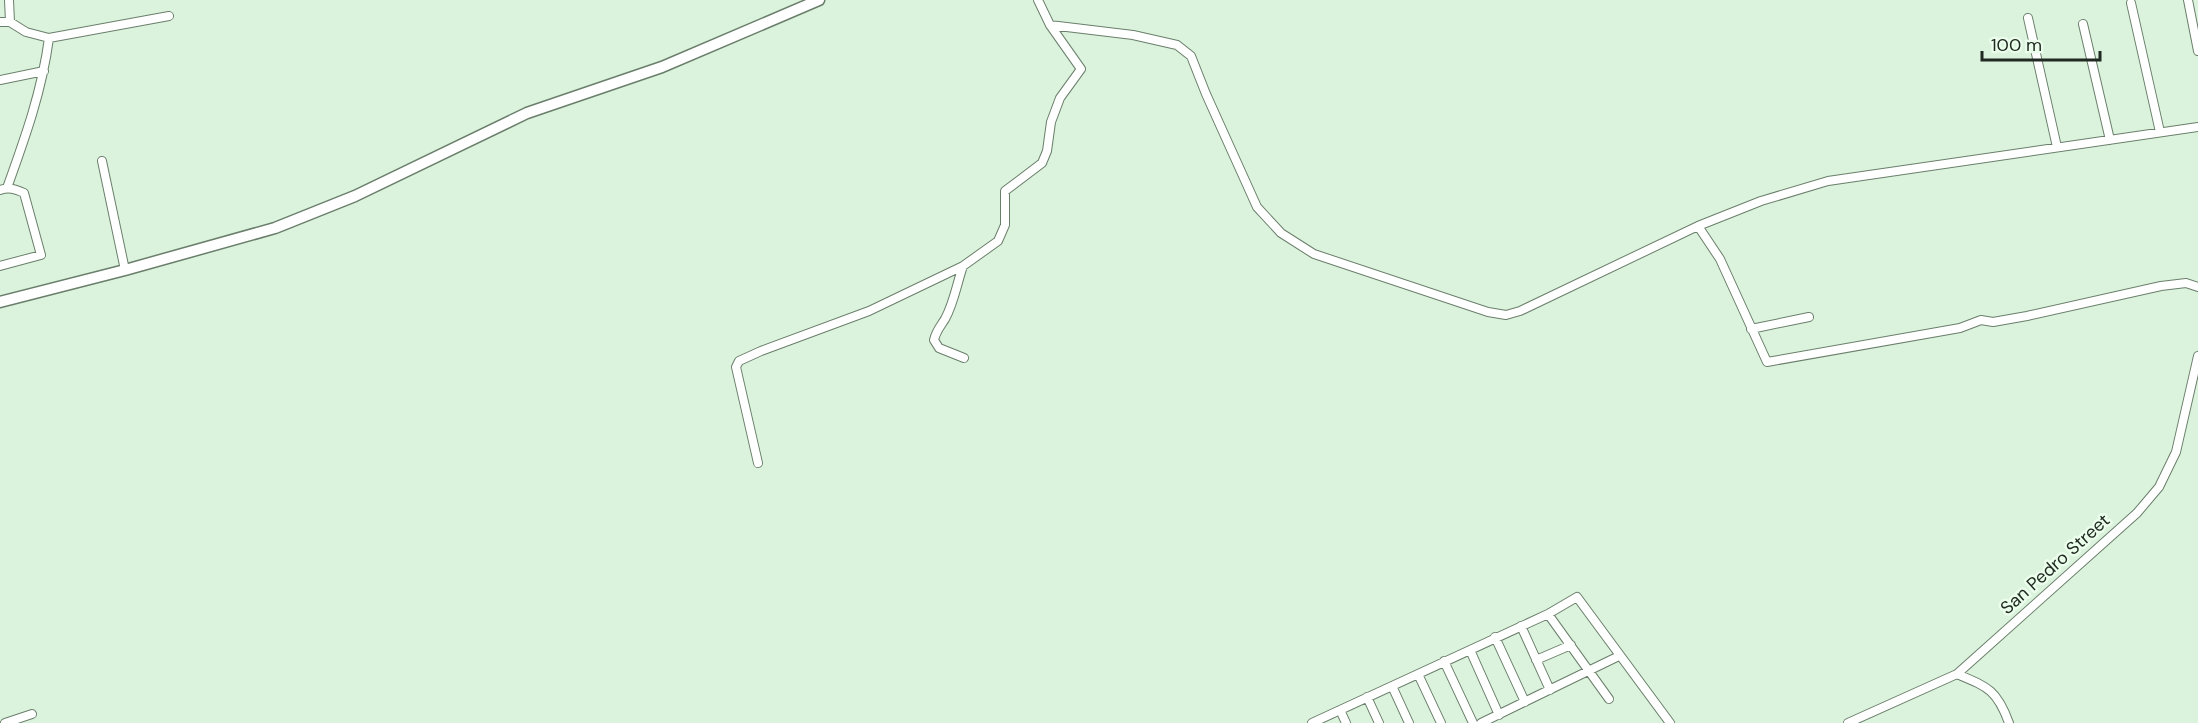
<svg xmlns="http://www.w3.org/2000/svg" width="2198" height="723" font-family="'DM Sans',sans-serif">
<rect width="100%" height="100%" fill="#dbf2dc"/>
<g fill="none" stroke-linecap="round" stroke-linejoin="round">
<!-- minor casing -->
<g stroke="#6a7f6b" stroke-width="10">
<path id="minor" d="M 9,0 L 10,22
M 1038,0 L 1050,25 L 1133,35 L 1177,45 L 1191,56 L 1206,94 L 1257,207 L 1281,233 L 1314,254 L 1488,312 L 1506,315 L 1520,311 L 1698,226 L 1761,201 L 1828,181 L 2198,127
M 2188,0 L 2198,51
M 2131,3 L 2160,132
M 2028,18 L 2057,147
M 0,22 L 10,22 L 26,32 L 49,38 L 169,16
M 2083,24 L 2110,140
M 0,80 L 44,71
M 102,161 L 125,270
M 7,188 C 25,138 42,91 49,38
M 0,190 C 9,187 15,189 24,193 L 41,255 L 0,266
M 1698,226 L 1720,259 L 1767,362 L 1960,328 L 1981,320 L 1993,322 L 2027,316 L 2161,286 L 2186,283 L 2198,287
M 963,266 C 957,283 954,303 945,319 C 940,327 936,331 934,340 L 939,348 L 964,358
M 1751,329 L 1809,317
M 758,463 L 736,367 L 739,361 L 761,351 L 869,311 L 963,266 L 998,241 L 1005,225 L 1005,191 L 1042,163 L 1047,151 L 1051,122 L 1060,98 L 1081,69 L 1050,25
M 1548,614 L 1609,699
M 1521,626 L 1550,690
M 1495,637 L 1525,702
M 1470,650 L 1499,715
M 1536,660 L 1571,645
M 1444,661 L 1473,723
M 1418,674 L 1441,723
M 1957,674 C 1988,687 1997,690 2009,723
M 1392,686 L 1409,723
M 1367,697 L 1379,723
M 1340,710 L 1346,723
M 5,723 L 32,714
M 1312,723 L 1548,614 L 1577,597 L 1670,723
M 1481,723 L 1619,656
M 1848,723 L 1957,674 L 2137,513 L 2159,487 L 2176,452 L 2198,356"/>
</g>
<!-- tertiary casing -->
<g stroke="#6a7f6b" stroke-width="13">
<path id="tertiary" d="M 0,302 L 125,270 L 275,228 L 355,196 L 527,113 L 662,67 L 819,0"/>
</g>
<!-- minor -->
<use href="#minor" stroke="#fff" stroke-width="8"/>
<!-- tertiary -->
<use href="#tertiary" stroke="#fff" stroke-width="10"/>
</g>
<g text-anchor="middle" stroke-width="5" stroke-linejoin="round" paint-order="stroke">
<!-- street labels -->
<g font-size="18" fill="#212a22" stroke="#ebfeec">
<text transform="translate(2055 564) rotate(-42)" y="6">San Pedro Street</text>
</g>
</g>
<!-- scale -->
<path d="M1982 51v9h118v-9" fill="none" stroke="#212a22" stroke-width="3"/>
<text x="1991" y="51" font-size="18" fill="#212a22" stroke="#ebfeec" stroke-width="4.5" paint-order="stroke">100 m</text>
</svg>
